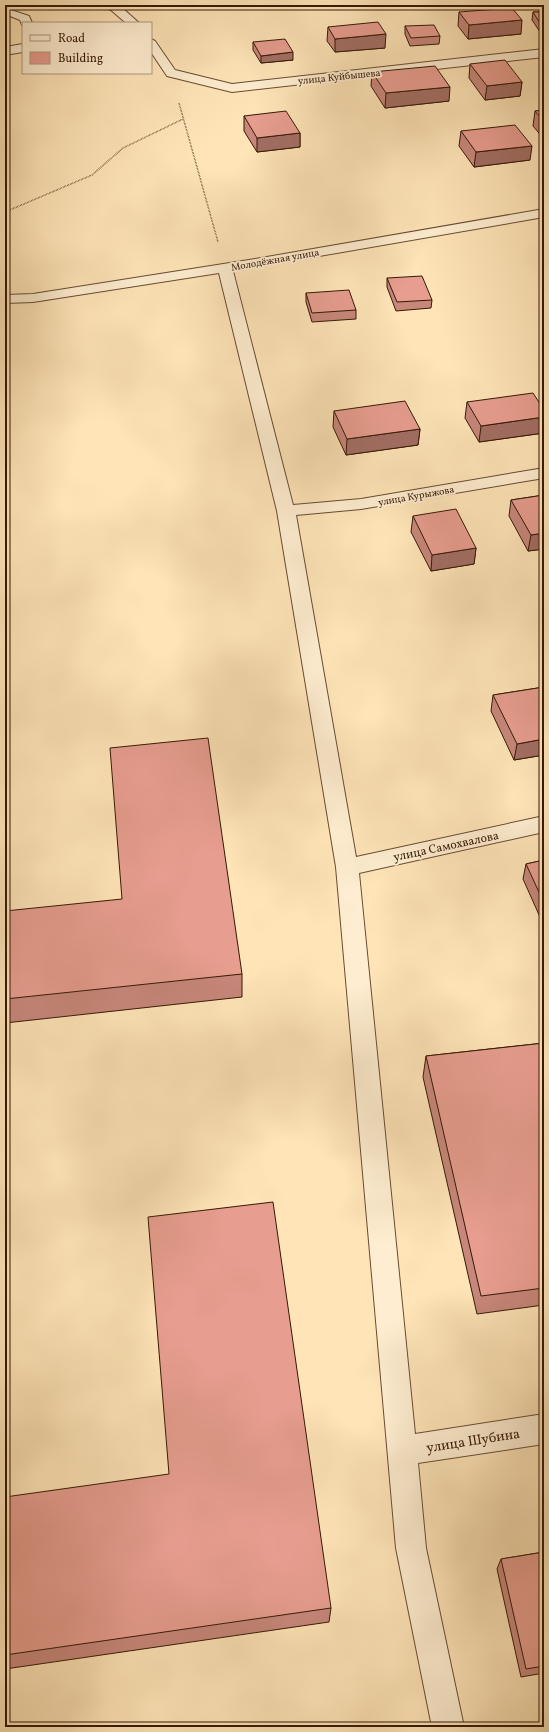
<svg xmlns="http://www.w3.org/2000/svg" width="549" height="1732" font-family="Vollkorn,serif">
<rect width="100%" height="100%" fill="#fee4b7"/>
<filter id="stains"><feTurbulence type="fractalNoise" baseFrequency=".005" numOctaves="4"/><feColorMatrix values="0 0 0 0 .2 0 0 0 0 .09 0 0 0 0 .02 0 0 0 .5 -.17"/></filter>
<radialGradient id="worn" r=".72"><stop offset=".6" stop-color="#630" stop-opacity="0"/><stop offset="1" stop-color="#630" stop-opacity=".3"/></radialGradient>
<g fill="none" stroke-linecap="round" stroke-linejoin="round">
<!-- service casing -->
<g stroke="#684c32" stroke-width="2">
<path id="service" d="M 5,8 L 29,16 L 32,23 L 23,23 L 22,25 L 20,20 L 5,14 Z
M 23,44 L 23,52 L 5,55 L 5,47 Z"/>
</g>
<!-- minor casing -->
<g stroke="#684c32" stroke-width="2">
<path id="minor" d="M 100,5 L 119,5 L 139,23 L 126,23 L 111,10 L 102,7 Z
M 151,39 L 155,41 L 175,70 L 232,84 L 544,49 L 544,57 L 232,92 L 167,76 L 151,52 Z
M 544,209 L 544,217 L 233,271 L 293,505 L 361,499 L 544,468 L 544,478 L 361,509 L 296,515 L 356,857 L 544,816 L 544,832 L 359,873 L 415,1434 L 544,1414 L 544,1444 L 418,1463 L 426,1548 L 464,1727 L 432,1727 L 396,1548 L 336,867 L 277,511 L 219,273 L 33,302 L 5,303 L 5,295 L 33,294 L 255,259 Z"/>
</g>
<!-- path -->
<path stroke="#361905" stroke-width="1.5" stroke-dasharray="0.5 1" stroke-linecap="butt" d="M 179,103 L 218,242
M 5,212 L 92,175 L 123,148 L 183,119"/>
<!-- service -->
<use href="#service" fill="#feedd0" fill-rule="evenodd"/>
<!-- minor -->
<use href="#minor" fill="#feedd0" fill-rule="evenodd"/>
</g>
<!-- wall -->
<path fill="#c7877b" stroke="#361905" d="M 459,12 L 521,34 L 468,39 L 458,26 Z
M 533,12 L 544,12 L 544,32 L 540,32 L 532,20 Z
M 405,26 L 440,36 L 439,44 L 410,46 L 405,34 Z
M 328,27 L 385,48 L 335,52 L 327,41 Z
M 253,42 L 293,60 L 261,63 L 253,50 Z
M 470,64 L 522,82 L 520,96 L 485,100 L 469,78 Z
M 372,72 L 449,101 L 385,108 L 371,86 Z
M 544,110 L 544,139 L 533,126 L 535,111 Z
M 244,116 L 300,133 L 300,147 L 257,152 L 244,131 Z
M 461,131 L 530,160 L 474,167 L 459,146 Z
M 387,278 L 432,300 L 431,308 L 396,311 L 387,287 Z
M 306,293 L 356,310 L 356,319 L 312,322 L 306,302 Z
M 467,402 L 544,410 L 544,433 L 479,442 L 465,418 Z
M 334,411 L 420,429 L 418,445 L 346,455 L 333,427 Z
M 544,495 L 544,549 L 528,551 L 509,516 L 511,500 Z
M 413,516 L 476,548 L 474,564 L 431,571 L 411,532 Z
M 544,687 L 544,755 L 514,760 L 491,711 L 493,695 Z
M 544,860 L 544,926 L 523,879 L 526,864 Z
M 5,911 L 242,974 L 242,997 L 5,1023 Z
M 544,1043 L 544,1305 L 477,1314 L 423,1077 L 426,1056 Z
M 5,1497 L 331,1608 L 329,1622 L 5,1669 Z
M 544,1552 L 544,1673 L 521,1677 L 497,1569 L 501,1559 Z"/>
<!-- shaded-wall -->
<path fill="#a26e64" stroke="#361905" d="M 522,20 L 521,34 L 468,39 L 469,25 Z
M 5,23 L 6,23 L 8,37 L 5,37 Z
M 386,34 L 385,48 L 335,52 L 335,39 Z
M 293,52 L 293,60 L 261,63 L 261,56 Z
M 522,82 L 520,96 L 485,100 L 487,86 Z
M 450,87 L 449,101 L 385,108 L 386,93 Z
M 300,133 L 300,147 L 257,152 L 257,138 Z
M 532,146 L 530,160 L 474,167 L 476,152 Z
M 544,417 L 544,433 L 479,442 L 481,426 Z
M 420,429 L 418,445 L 346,455 L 347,439 Z
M 544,533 L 544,549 L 528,551 L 531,535 Z
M 476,548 L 474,564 L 431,571 L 432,555 Z
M 544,739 L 544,755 L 514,760 L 517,744 Z"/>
<!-- building -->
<path fill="#e79d8f" stroke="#361905" d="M 512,8 L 522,20 L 469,25 L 459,12 Z
M 533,12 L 544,12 L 544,25 L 541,25 Z
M 378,22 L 386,34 L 335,39 L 328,27 Z
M 434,25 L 440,36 L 411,38 L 405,26 Z
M 285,39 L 293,52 L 261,56 L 253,42 Z
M 505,60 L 522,82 L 487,86 L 470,64 Z
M 435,66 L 450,87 L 386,93 L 372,72 Z
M 544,110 L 544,122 L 535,111 Z
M 286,111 L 300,133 L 257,138 L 244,116 Z
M 515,125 L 532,146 L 476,152 L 461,131 Z
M 422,276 L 432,300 L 397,302 L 387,278 Z
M 349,290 L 356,310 L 312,313 L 306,293 Z
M 533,393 L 544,410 L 544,417 L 481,426 L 467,402 Z
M 405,401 L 420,429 L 347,439 L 334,411 Z
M 544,495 L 544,533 L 531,535 L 511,500 Z
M 456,509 L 476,548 L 432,555 L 413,516 Z
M 544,687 L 544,739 L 517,744 L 493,695 Z
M 208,738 L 242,974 L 5,999 L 5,911 L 122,899 L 110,748 Z
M 544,860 L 544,903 L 526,864 Z
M 544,1043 L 544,1288 L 481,1296 L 426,1056 Z
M 273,1202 L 331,1608 L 5,1655 L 5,1497 L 169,1474 L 148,1217 Z
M 544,1552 L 544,1666 L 526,1669 L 501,1559 Z"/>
<g text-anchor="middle" stroke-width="4" stroke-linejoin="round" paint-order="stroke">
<!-- far-street labels -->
<g font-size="10" fill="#361905" stroke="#feedd0">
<text transform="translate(339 76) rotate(-6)" y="4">улица Куйбышева</text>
<text transform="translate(275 259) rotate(-10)" y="4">Молодёжная улица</text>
<text transform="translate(416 495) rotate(-10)" y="4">улица Курыжова</text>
</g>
<!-- street labels -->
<g font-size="12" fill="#361905" stroke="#feedd0">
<text transform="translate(446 846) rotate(-12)" y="4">улица Самохвалова</text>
</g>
<!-- near-street labels -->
<g font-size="14" fill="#361905" stroke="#feedd0">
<text transform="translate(473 1440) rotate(-9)" y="5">улица Шубина</text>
</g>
</g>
<!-- margin -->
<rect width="549" height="1732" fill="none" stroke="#fee4b7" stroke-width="20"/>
<rect x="6" y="6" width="537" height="1720" fill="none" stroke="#361905" stroke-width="2"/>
<rect x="10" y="10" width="529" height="1712" fill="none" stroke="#361905"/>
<!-- legend -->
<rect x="22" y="22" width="130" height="52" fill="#feedd0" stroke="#ae987f"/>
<rect x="30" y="35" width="20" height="6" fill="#feedd0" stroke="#ae987f"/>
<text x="58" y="42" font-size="12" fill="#361905">Road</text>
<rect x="30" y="52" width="20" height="12" fill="#e79d8f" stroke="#ae987f"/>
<text x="58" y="62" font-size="12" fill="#361905">Building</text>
<rect width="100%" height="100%" filter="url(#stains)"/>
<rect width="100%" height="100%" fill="url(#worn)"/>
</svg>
